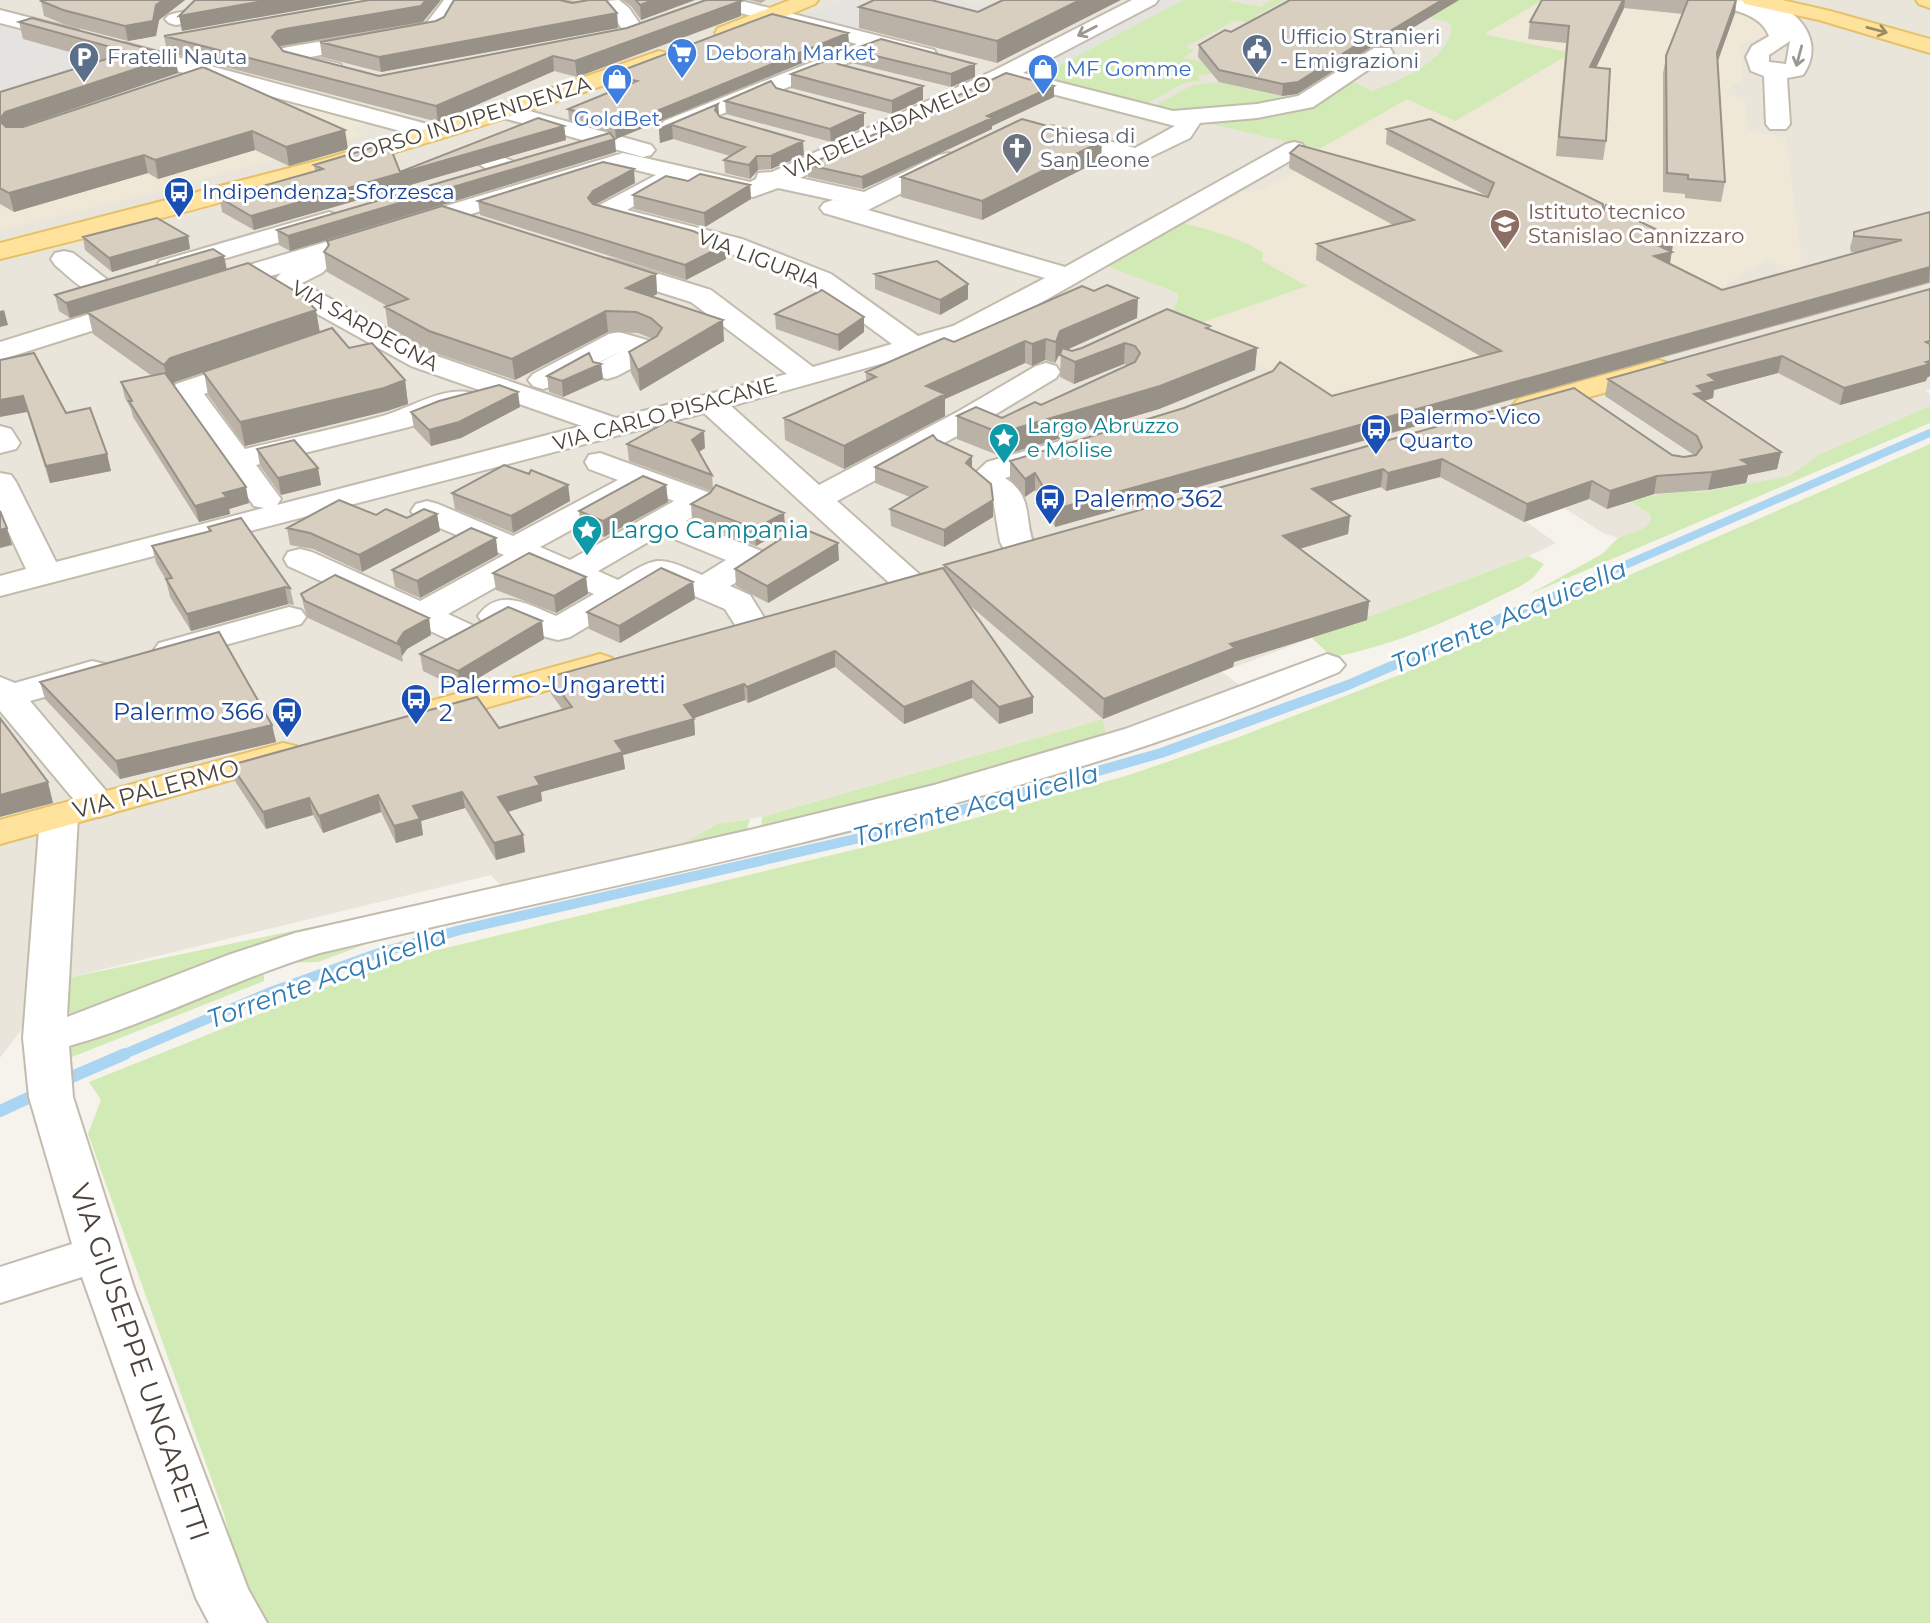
<svg xmlns="http://www.w3.org/2000/svg" width="1930" height="1623" font-family="Montserrat,sans-serif">
<rect width="100%" height="100%" fill="#f6f3ec"/>
<!-- residential -->
<path fill="#eae5da" d="M 0,0 L 1930,0 L 1930,389 L 1926,391 L 1930,394 L 1930,406 L 1820,454 L 1789,476 L 1697,494 L 1693,491 L 1662,494 L 1630,502 L 1650,514 L 1651,521 L 1642,529 L 1618,538 L 1603,533 L 1564,508 L 1525,521 L 1556,543 L 1529,556 L 1222,672 L 1249,692 L 1107,741 L 1103,719 L 762,817 L 717,824 L 668,854 L 599,865 L 502,887 L 491,875 L 59,980 L 0,1058 Z"/>
<!-- education -->
<path fill="#efe8d6" d="M 1543,0 L 1697,0 L 1749,14 L 1763,23 L 1770,36 L 1740,44 L 1743,79 L 1724,92 L 1746,101 L 1748,130 L 1786,138 L 1801,256 L 1799,273 L 1767,259 L 1682,311 L 1744,336 L 1727,341 L 1712,337 L 1696,341 L 1702,348 L 1690,351 L 1638,322 L 1319,400 L 1192,326 L 1306,286 L 1262,261 L 1263,253 L 1258,249 L 1240,241 L 1185,224 L 1243,191 L 1264,190 L 1329,153 L 1319,149 L 1407,99 L 1455,121 L 1570,54 L 1483,34 Z
M 203,80 L 367,124 L 352,130 L 366,134 L 163,190 L 0,230 L 0,140 Z"/>
<!-- green -->
<path fill="#d2eab5" d="M 1183,0 L 1226,0 L 1260,7 L 1272,0 L 1285,0 L 1255,16 L 1258,18 L 1250,23 L 1236,20 L 1185,47 L 1194,50 L 1183,58 L 1203,62 L 1213,74 L 1197,75 L 1201,81 L 1186,82 L 1146,104 L 1037,77 Z
M 1459,0 L 1543,0 L 1484,34 L 1571,53 L 1455,121 L 1407,99 L 1319,149 L 1202,122 L 1275,112 L 1383,57 L 1387,58 L 1352,81 L 1372,91 C 1399,81 1449,61 1452,27 L 1448,22 L 1430,18 Z
M 1220,82 L 1297,100 L 1180,113 L 1154,106 L 1193,85 Z
M 1179,222 C 1206,230 1239,236 1263,253 L 1262,261 L 1307,286 L 1192,326 L 1164,323 L 1178,300 L 1178,293 L 1102,264 Z
M 1930,406 L 1930,423 L 1528,595 L 1602,554 L 1618,538 L 1642,529 L 1651,521 L 1650,514 L 1629,501 L 1662,494 L 1694,491 L 1698,493 L 1789,476 L 1820,454 Z
M 1930,444 L 1930,1623 L 266,1623 L 238,1571 L 224,1514 L 88,1134 L 101,1100 L 89,1082 L 337,983 L 433,951 L 915,835 L 1129,775 L 1239,737 L 1407,672 Z
M 1529,556 L 1544,564 L 1533,578 L 1519,587 C 1461,615 1396,646 1332,657 L 1312,638 Z
M 1244,708 L 1247,711 L 1125,751 L 480,913 L 369,943 L 318,962 L 279,963 L 264,970 L 264,981 L 67,1059 L 71,1042 L 278,957 Z
M 1103,719 L 1107,741 L 761,834 L 762,817 Z
M 750,819 L 747,829 C 724,847 661,864 632,857 L 663,849 L 668,853 L 717,824 Z
M 502,887 L 73,1021 L 58,980 Z"/>
<!-- parking -->
<path fill="#e5e3e0" d="M 844,0 L 959,0 L 1014,13 L 896,11 L 856,28 L 807,16 Z
M 1159,0 L 1183,0 L 1036,77 L 1022,71 Z
M 0,25 L 150,67 L 186,77 L 0,140 Z"/>
<g fill="none" stroke-linecap="round" stroke-linejoin="round">
<!-- stream-far2 -->
<path stroke="#a9d4f2" stroke-width="8" d="M 1512,614 L 1930,433"/>
<!-- stream-far1 -->
<path stroke="#a9d4f2" stroke-width="10" d="M 120,1056 L 268,993 L 379,953 L 460,930 L 877,834 L 1161,753 L 1348,685 L 1516,612"/>
<!-- stream -->
<path stroke="#a9d4f2" stroke-width="12" d="M 60,1082 L 125,1054
M 0,1111 L 41,1092"/>
<!-- minor casing -->
<g stroke="#c2bbae" stroke-width="4">
<path id="minor" d="M 252,0 L 300,0 L 297,4 L 290,6 L 176,25 L 169,23 L 165,19 L 169,15 L 176,13 Z
M 444,0 L 464,0 L 444,31 L 437,34 L 310,57 L 340,64 L 343,69 L 340,74 C 323,78 287,68 277,54 L 280,49 L 288,47 L 424,24 L 428,21 Z
M 556,0 L 574,3 L 619,0 L 629,8 L 646,33 L 643,38 L 627,38 L 614,16 L 606,10 L 574,15 L 550,10 L 547,6 Z
M 704,0 L 738,0 L 934,50 L 937,55 L 934,60 L 926,62 L 880,50 L 680,131 L 664,131 L 660,126 L 664,121 L 857,44 L 707,4 Z
M 1132,0 L 1158,0 L 1155,4 L 1023,73 L 1173,111 L 1257,104 L 1298,96 L 1374,48 L 1390,48 L 1393,53 L 1313,107 L 1257,118 L 1200,123 L 1190,138 L 1138,163 L 1044,138 L 1040,133 L 1044,128 L 1052,126 L 1135,148 L 1175,126 L 1006,82 L 800,178 L 864,192 L 939,155 L 948,153 L 957,155 L 960,160 L 957,165 L 868,210 L 1065,267 L 1286,144 L 1294,142 L 1302,144 L 1306,149 L 1302,154 L 1023,313 L 973,338 L 731,406 L 819,485 L 959,411 L 1036,366 L 1046,363 L 1056,366 L 1060,372 L 1056,378 L 981,423 L 837,501 L 919,574 L 924,581 L 919,588 L 907,591 L 895,588 L 704,413 L 0,596 L 0,576 L 26,569 L 0,514 L 0,473 L 11,475 L 16,482 L 56,562 L 264,508 L 254,506 L 171,390 L 176,384 L 245,361 L 255,358 L 265,361 L 269,367 L 265,373 L 204,394 L 245,449 C 291,438 339,428 386,415 C 412,407 444,386 472,393 L 477,399 L 472,405 L 409,427 L 256,465 L 281,499 L 277,505 L 582,426 L 411,366 L 274,290 L 271,284 L 281,273 L 209,294 L 199,292 L 196,286 L 199,280 L 623,153 L 750,182 L 756,179 L 758,173 L 772,172 L 995,70 ZM 624,167 L 656,175 L 596,207 L 592,212 L 596,217 L 724,251 L 813,286 L 892,344 L 813,367 L 711,290 L 617,261 L 608,259 L 599,261 L 595,267 L 599,273 L 691,302 L 787,374 L 616,418 L 431,354 L 302,283 L 322,273 L 330,265 L 325,259 ZM 667,178 L 753,197 L 778,188 L 843,202 L 833,200 L 824,203 L 820,208 L 824,213 L 1045,278 L 953,326 L 918,336 L 831,274 L 742,239 L 627,210 L 667,187 L 670,182 Z
M 1706,0 C 1724,0 1748,0 1766,1 C 1799,9 1826,42 1803,75 L 1787,78 L 1790,124 L 1786,129 L 1770,129 L 1766,124 L 1764,76 L 1751,71 L 1746,57 L 1752,46 L 1769,36 C 1761,13 1729,9 1709,4 ZM 1790,41 L 1786,64 L 1769,62 L 1769,55 Z
M 0,10 L 78,30 L 81,35 L 78,40 L 70,41 L 0,23 Z
M 125,43 L 442,128 L 446,133 L 442,138 L 434,140 L 117,55 L 114,50 L 117,45 Z
M 504,104 L 651,145 L 655,150 L 651,155 L 643,157 L 496,116 L 492,111 L 496,106 Z
M 484,150 L 515,162 L 518,167 L 515,172 C 501,176 480,169 472,157 L 475,152 Z
M 394,180 L 419,190 L 422,195 L 419,200 C 406,204 390,199 382,187 L 385,182 Z
M 329,212 L 338,215 L 342,220 L 338,225 L 169,275 L 160,273 L 156,267 L 160,261 Z
M 64,251 L 73,253 L 109,281 L 113,287 L 109,293 C 87,298 71,278 55,265 L 51,259 L 55,253 Z
M 138,299 L 148,301 L 152,307 L 148,313 L 0,360 L 0,342 Z
M 619,332 L 657,343 L 661,349 L 657,355 L 617,376 L 607,379 L 597,376 L 593,370 L 597,364 L 623,350 L 553,386 L 543,389 L 533,386 L 528,380 L 533,374 L 609,334 Z
M 0,426 L 11,429 L 20,443 L 16,449 L 0,453 Z
M 1060,441 L 1071,444 L 1075,450 L 1071,456 L 1005,478 C 1036,498 1022,522 1036,549 L 1032,556 L 1020,559 L 1008,556 L 1000,542 L 993,499 L 969,479 L 987,462 Z
M 600,453 L 710,493 L 715,500 L 710,507 L 686,521 L 764,552 L 768,559 L 764,566 L 730,586 L 750,595 L 768,624 L 763,631 L 751,634 L 739,631 L 725,609 L 662,582 L 570,637 L 558,640 L 546,637 L 510,621 L 495,626 L 483,623 L 478,616 C 499,586 530,605 556,616 L 594,594 L 531,567 L 448,614 L 476,627 L 481,634 L 476,641 L 464,644 L 452,641 L 288,566 L 284,559 L 288,552 L 300,549 L 312,552 L 420,601 L 504,555 L 416,518 L 411,511 L 416,504 L 427,501 L 438,504 L 513,536 L 618,480 L 589,469 L 585,462 L 589,455 ZM 641,488 L 674,501 L 570,560 L 540,547 L 637,494 ZM 662,534 L 726,560 L 702,575 C 658,556 659,555 618,580 L 598,571 Z
M 289,607 L 301,610 L 306,617 L 301,624 L 171,660 L 159,657 L 154,650 L 159,643 Z
M 1327,654 L 1339,658 L 1345,665 L 1339,672 C 1277,698 1215,723 1151,744 C 880,835 597,887 320,953 C 234,979 155,1022 69,1046 L 73,1097 L 134,1288 L 248,1589 L 267,1623 L 209,1623 L 196,1598 L 82,1277 L 0,1303 L 0,1267 L 72,1244 L 29,1097 L 23,1038 L 40,816 L 45,808 L 59,804 L 73,808 L 78,816 L 67,1017 L 228,955 L 295,933 L 754,829 L 934,785 L 1125,729 Z
M 92,661 L 105,664 L 110,672 L 105,680 L 30,701 L 118,805 L 113,813 L 99,817 L 85,813 L 0,711 L 0,677 L 15,683 Z"/>
</g>
<!-- major casing -->
<g stroke="#e6c16a" stroke-width="4">
<path id="major" d="M 790,0 L 818,0 L 815,4 L 734,38 L 718,38 L 715,33 L 718,28 Z
M 1742,0 L 1782,0 L 1830,11 L 1930,39 L 1930,53 L 1819,20 L 1745,4 Z
M 1916,0 L 1930,0 L 1930,8 L 1919,4 Z
M 659,51 L 667,53 L 670,58 L 667,63 C 448,142 226,204 0,259 L 0,243 L 324,159 L 489,110 Z
M 1658,360 L 1668,363 L 1672,369 L 1668,375 L 1528,414 L 1518,411 L 1513,405 L 1518,399 Z
M 600,654 L 612,658 L 618,665 L 612,672 L 429,724 L 416,721 L 411,713 L 416,705 Z
M 283,743 L 296,746 L 302,754 L 296,762 L 0,844 L 0,820 Z"/>
</g>
<!-- minor -->
<use href="#minor" fill="#fff" fill-rule="evenodd"/>
<!-- major -->
<use href="#major" fill="#ffe39c" fill-rule="evenodd"/>
</g>
<!-- wall -->
<path fill="#bab2a6" d="M 43,0 L 185,0 L 159,20 L 156,36 L 128,41 L 66,25 L 44,16 L 41,1 Z
M 622,0 L 695,0 L 641,20 L 631,6 Z
M 749,0 L 766,0 L 761,3 Z
M 1003,0 L 997,63 L 859,28 L 859,7 L 978,12 Z
M 1290,0 L 1459,0 L 1384,45 L 1373,46 L 1297,94 L 1282,96 L 1219,82 L 1198,57 L 1199,45 L 1231,32 Z
M 1542,0 L 1737,0 L 1735,13 L 1718,61 L 1725,182 L 1721,202 L 1685,198 L 1685,194 L 1663,192 L 1663,74 L 1666,56 L 1683,14 L 1624,8 L 1596,68 L 1606,141 L 1603,160 L 1556,156 L 1566,43 L 1528,39 L 1530,22 Z
M 741,1 L 741,16 L 577,77 L 554,71 L 438,122 L 167,52 L 164,36 L 423,22 L 279,47 L 283,51 L 379,76 L 627,28 Z
M 617,13 L 618,28 L 381,72 L 322,57 L 320,42 L 436,21 L 444,17 Z
M 19,22 L 175,56 L 178,73 L 19,127 L 23,127 L 203,67 L 348,149 L 289,166 L 255,150 L 158,179 L 148,173 L 14,212 L 0,204 L 0,92 L 102,61 L 23,39 Z
M 848,33 L 849,44 L 616,139 L 611,132 L 569,120 L 568,109 L 620,88 L 611,86 L 610,75 Z
M 851,50 L 975,64 L 975,77 L 951,87 L 852,63 Z
M 838,64 L 923,86 L 923,100 L 892,114 L 791,88 L 791,74 Z
M 776,88 L 864,113 L 864,127 L 831,142 L 726,114 L 725,101 Z
M 1054,97 L 992,126 L 992,129 L 863,189 L 808,177 L 808,165 Z
M 718,104 L 719,115 L 720,117 L 804,155 L 771,169 L 758,170 L 750,179 L 725,173 L 724,160 L 730,156 L 673,139 L 660,143 L 659,129 Z
M 564,126 L 566,140 L 254,230 L 222,212 L 220,198 L 315,171 L 314,165 L 400,172 Z
M 1387,129 L 1674,238 L 1670,264 L 1722,290 L 1857,252 L 1851,252 L 1850,248 L 1854,232 L 1930,212 L 1930,283 L 1055,527 L 1035,490 L 1025,497 L 1010,479 L 1010,461 L 1332,396 L 1480,356 L 1316,260 L 1317,244 L 1393,225 L 1289,168 L 1290,153 L 1489,197 L 1386,144 Z
M 616,152 L 290,251 L 279,245 L 277,230 Z
M 1101,160 L 982,220 L 901,197 L 901,177 Z
M 688,181 L 750,185 L 751,199 L 705,227 L 634,209 L 633,195 Z
M 635,183 L 595,205 L 725,245 L 726,259 L 686,280 L 480,215 L 478,201 Z
M 188,236 L 190,249 L 112,272 L 85,250 L 83,237 Z
M 327,241 L 656,274 L 657,294 L 652,297 L 724,341 L 640,391 L 631,373 L 629,352 L 653,339 L 638,333 L 608,332 L 515,380 L 432,352 L 388,327 L 385,307 L 387,306 L 327,272 L 324,252 L 328,247 Z
M 227,269 L 320,332 L 405,380 L 408,404 L 387,411 L 245,446 L 208,395 L 204,372 L 175,382 L 173,384 L 249,503 L 229,509 L 230,514 L 199,522 L 133,417 L 131,409 L 125,398 L 121,382 L 152,376 L 93,334 L 88,313 L 70,318 L 59,311 L 55,295 Z
M 875,274 L 968,299 L 940,315 L 875,289 Z
M 1930,289 L 1926,381 L 1840,405 L 1778,373 L 1714,390 L 1713,398 L 1704,401 L 1781,452 L 1777,469 L 1748,475 L 1746,483 L 1708,490 L 1654,494 L 1607,509 L 1589,499 L 1524,522 L 1440,477 L 1386,491 L 1381,487 L 1330,501 L 1350,516 L 1348,534 L 1300,549 L 1369,601 L 1367,620 L 1234,662 L 1233,667 L 1103,719 L 967,603 L 1033,697 L 1033,713 L 999,724 L 972,698 L 904,724 L 835,667 L 748,703 L 745,700 L 694,718 L 695,735 L 623,755 L 625,769 L 541,792 L 542,801 L 508,812 L 523,835 L 525,852 L 496,860 L 465,808 L 421,821 L 423,835 L 396,843 L 381,812 L 323,833 L 313,815 L 266,829 L 235,781 L 231,765 L 499,728 L 563,710 L 551,694 L 549,677 L 944,570 L 944,565 L 1574,388 L 1672,455 L 1684,457 L 1694,455 L 1605,396 L 1608,379 Z
M 775,314 L 864,332 L 839,351 L 776,329 Z
M 1137,318 L 1067,349 L 1072,351 L 1210,329 L 1257,348 L 1255,370 L 1159,409 L 1000,456 L 957,439 L 957,416 L 1002,418 L 1041,405 L 1128,366 L 1124,364 L 1074,384 L 1060,377 L 1061,352 L 1055,363 L 1045,360 L 1032,366 L 1025,363 L 945,399 L 945,416 L 844,469 L 785,440 L 784,418 L 866,382 L 866,372 L 954,342 Z
M 0,360 L 66,413 L 107,454 L 111,471 L 50,483 L 27,412 Z
M 593,362 L 601,364 L 603,379 L 563,397 L 549,392 L 547,376 Z
M 520,407 L 461,438 L 431,446 L 414,428 L 411,412 Z
M 937,440 L 972,456 L 972,467 L 993,517 L 944,547 L 891,526 L 890,509 L 910,497 L 875,483 L 875,467 Z
M 627,444 L 705,448 L 699,452 L 712,475 L 713,489 L 784,513 L 785,529 L 756,546 L 692,521 L 691,504 L 711,491 L 629,461 Z
M 257,449 L 318,468 L 321,485 L 281,495 L 260,466 Z
M 529,474 L 568,485 L 570,501 L 513,533 L 455,509 L 452,493 Z
M 666,485 L 668,502 L 604,537 L 580,528 L 579,511 Z
M 437,514 L 440,531 L 362,572 L 313,549 L 290,545 L 287,528 L 376,515 L 407,518 Z
M 208,527 L 290,588 L 294,605 L 288,604 L 191,631 L 170,597 L 166,580 L 156,563 L 152,546 L 209,532 Z
M 498,555 L 420,598 L 395,587 L 392,570 Z
M 839,560 L 768,603 L 736,586 L 735,569 Z
M 493,573 L 586,577 L 588,594 L 556,613 L 496,590 Z
M 693,582 L 695,599 L 620,643 L 589,629 L 587,612 Z
M 301,594 L 429,618 L 431,635 L 407,649 L 402,656 L 403,662 L 308,618 L 305,611 Z
M 544,639 L 460,689 L 423,671 L 420,654 Z
M 40,682 L 272,725 L 276,742 L 120,779 L 45,699 Z"/>
<!-- shaded-wall -->
<path fill="#979187" d="M 163,0 L 185,0 L 159,20 L 156,36 L 128,41 L 125,26 Z
M 269,0 L 356,0 L 182,31 L 179,16 Z
M 426,0 L 441,0 L 423,22 L 279,46 L 272,37 L 277,31 Z
M 653,0 L 695,0 L 641,20 L 640,5 Z
M 1080,0 L 1121,0 L 997,63 L 997,41 Z
M 1442,0 L 1459,0 L 1384,45 L 1385,34 Z
M 1623,0 L 1625,0 L 1624,8 L 1588,85 L 1590,67 Z
M 1736,0 L 1735,13 L 1714,71 L 1717,53 Z
M 741,1 L 741,16 L 577,77 L 575,61 Z
M 617,13 L 618,28 L 381,72 L 379,57 Z
M 848,33 L 849,44 L 616,139 L 615,128 Z
M 1374,34 L 1373,46 L 1297,94 L 1282,96 L 1283,84 Z
M 175,56 L 178,73 L 9,131 L 0,124 L 0,119 L 5,112 Z
M 553,56 L 554,71 L 438,122 L 436,106 Z
M 975,64 L 975,77 L 951,87 L 951,74 Z
M 923,86 L 923,100 L 892,114 L 892,101 Z
M 1054,86 L 1054,97 L 992,126 L 992,129 L 863,189 L 862,177 L 987,116 Z
M 718,104 L 719,117 L 715,110 Z
M 864,113 L 864,127 L 831,142 L 830,129 Z
M 672,125 L 673,139 L 660,143 L 659,129 Z
M 564,126 L 566,140 L 254,230 L 251,216 Z
M 345,130 L 348,149 L 289,166 L 286,147 Z
M 252,131 L 255,150 L 158,179 L 155,160 Z
M 615,139 L 616,152 L 290,251 L 288,236 Z
M 803,141 L 804,155 L 771,169 L 771,156 Z
M 1102,141 L 1101,160 L 982,220 L 982,201 Z
M 144,155 L 148,173 L 14,212 L 9,193 Z
M 757,156 L 758,170 L 750,179 L 749,165 Z
M 634,169 L 635,183 L 594,205 L 588,198 L 593,191 Z
M 750,185 L 751,199 L 705,227 L 704,213 Z
M 188,236 L 190,249 L 112,272 L 109,258 Z
M 1674,238 L 1669,268 L 1651,272 L 1655,244 Z
M 725,245 L 726,259 L 686,280 L 685,265 Z
M 224,256 L 227,270 L 70,318 L 66,303 Z
M 1930,267 L 1929,282 L 1055,527 L 1056,509 Z
M 656,274 L 657,294 L 628,309 L 626,288 Z
M 968,284 L 968,299 L 940,315 L 940,300 Z
M 1138,298 L 1137,318 L 1060,353 L 1055,363 L 1056,342 L 1060,331 Z
M 4,310 L 8,325 L 0,327 L 0,311 Z
M 316,310 L 320,333 L 175,382 L 169,388 L 164,365 L 170,358 Z
M 606,311 L 608,332 L 515,380 L 512,359 Z
M 864,317 L 864,332 L 839,351 L 838,335 Z
M 723,320 L 724,341 L 640,391 L 638,370 Z
M 1046,339 L 1045,360 L 1032,366 L 1032,344 Z
M 1025,341 L 1025,363 L 945,399 L 945,416 L 844,469 L 844,446 L 926,386 Z
M 1125,343 L 1124,364 L 1074,384 L 1075,362 Z
M 1257,348 L 1255,370 L 1159,409 L 1000,456 L 1000,433 Z
M 1782,356 L 1778,373 L 1714,390 L 1713,398 L 1703,401 L 1691,411 L 1697,386 L 1708,375 Z
M 1930,361 L 1930,376 L 1927,378 L 1926,381 L 1840,405 L 1844,388 Z
M 601,364 L 603,379 L 563,397 L 562,381 Z
M 405,380 L 408,404 L 387,411 L 245,446 L 240,422 Z
M 518,392 L 520,407 L 461,438 L 431,446 L 429,430 Z
M 23,396 L 27,412 L 0,417 L 0,400 Z
M 704,431 L 705,448 L 693,456 L 692,440 Z
M 1781,452 L 1777,469 L 1748,475 L 1746,483 L 1708,490 L 1712,472 L 1741,460 Z
M 107,454 L 111,471 L 50,483 L 46,466 Z
M 972,456 L 972,472 L 966,463 Z
M 1442,459 L 1440,477 L 1386,491 L 1388,473 Z
M 318,468 L 321,485 L 281,495 L 278,478 Z
M 1383,469 L 1381,487 L 1311,507 L 1312,489 Z
M 1035,473 L 1035,490 L 1025,497 L 1025,479 Z
M 1657,476 L 1654,494 L 1607,509 L 1610,491 Z
M 1592,481 L 1589,499 L 1524,522 L 1527,504 Z
M 568,485 L 570,501 L 513,533 L 511,516 Z
M 666,485 L 668,502 L 604,537 L 603,521 Z
M 246,487 L 249,503 L 229,509 L 230,514 L 199,522 L 195,506 L 223,493 Z
M 993,500 L 993,517 L 944,547 L 944,530 Z
M 784,513 L 785,529 L 756,546 L 755,529 Z
M 437,514 L 440,531 L 362,572 L 359,555 Z
M 1350,516 L 1348,534 L 1282,554 L 1283,536 Z
M 7,528 L 12,545 L 0,548 L 0,530 Z
M 496,538 L 498,555 L 420,598 L 417,581 Z
M 838,543 L 839,560 L 768,603 L 767,586 Z
M 586,577 L 588,594 L 556,613 L 554,596 Z
M 693,582 L 695,599 L 620,643 L 619,626 Z
M 285,587 L 288,604 L 191,631 L 187,614 Z
M 1369,601 L 1367,620 L 1234,662 L 1233,667 L 1103,719 L 1104,699 L 1230,644 Z
M 429,618 L 431,635 L 407,649 L 402,656 L 400,645 L 398,641 L 404,632 Z
M 542,621 L 544,639 L 460,689 L 458,671 Z
M 835,651 L 835,667 L 748,703 L 747,687 Z
M 972,681 L 972,698 L 904,724 L 904,707 Z
M 744,684 L 745,700 L 689,720 L 694,719 L 695,735 L 623,755 L 625,769 L 541,792 L 542,801 L 501,814 L 498,797 L 535,777 L 615,741 L 684,705 Z
M 1033,697 L 1033,713 L 999,724 L 999,707 Z
M 272,725 L 276,742 L 120,779 L 116,761 Z
M 48,782 L 53,803 L 0,817 L 0,795 Z
M 462,792 L 465,808 L 421,821 L 423,835 L 396,843 L 394,826 L 413,806 Z
M 378,795 L 381,812 L 323,833 L 319,816 Z
M 309,798 L 313,815 L 266,829 L 263,812 Z
M 523,835 L 525,852 L 496,860 L 494,843 Z"/>
<!-- building -->
<path fill="#d8cfc1" stroke="#979187" stroke-width="2" d="M 43,0 L 163,0 L 156,5 L 153,21 L 125,26 L 63,10 L 41,1 Z
M 195,0 L 269,0 L 179,16 Z
M 369,0 L 426,0 L 421,6 L 285,29 L 277,31 L 272,37 L 283,51 L 379,76 L 627,28 L 706,0 L 735,0 L 741,1 L 575,61 L 553,56 L 436,106 L 164,36 Z
M 454,0 L 560,0 L 572,3 L 589,0 L 606,0 L 617,13 L 379,57 L 320,42 L 436,21 L 444,17 Z
M 636,0 L 653,0 L 640,5 Z
M 874,0 L 931,0 L 978,12 L 1003,0 L 1080,0 L 997,41 L 859,7 Z
M 1290,0 L 1442,0 L 1385,34 L 1374,34 L 1298,82 L 1283,84 L 1219,70 L 1199,45 L 1225,30 L 1231,32 Z
M 1542,0 L 1623,0 L 1590,67 L 1610,69 L 1606,141 L 1559,137 L 1569,26 L 1530,22 Z
M 1688,0 L 1736,0 L 1717,53 L 1725,182 L 1688,179 L 1688,175 L 1667,173 L 1666,56 Z
M 772,14 L 848,33 L 615,128 L 610,121 L 568,109 L 637,81 L 610,75 Z
M 32,18 L 175,56 L 5,112 L 0,119 L 0,92 L 129,52 L 19,22 Z
M 881,39 L 975,64 L 951,74 L 851,50 Z
M 833,58 L 838,64 L 923,86 L 892,101 L 791,74 Z
M 203,67 L 345,130 L 286,147 L 252,131 L 155,160 L 144,155 L 9,193 L 0,188 L 0,121 L 6,127 L 23,127 Z
M 1006,73 L 1054,86 L 987,116 L 992,118 L 862,177 L 808,165 Z
M 771,81 L 776,88 L 864,113 L 830,129 L 725,101 Z
M 718,104 L 715,110 L 720,117 L 803,141 L 771,156 L 757,156 L 749,165 L 724,160 L 745,147 L 672,125 L 659,129 Z
M 538,118 L 564,126 L 251,216 L 220,198 L 323,169 L 314,165 L 374,147 L 382,151 L 391,149 L 400,172 Z
M 1022,119 L 1102,141 L 982,201 L 901,177 Z
M 1430,119 L 1603,204 L 1603,212 L 1606,205 L 1674,238 L 1655,244 L 1672,252 L 1654,256 L 1722,290 L 1902,240 L 1854,236 L 1854,232 L 1930,212 L 1930,267 L 1056,509 L 1035,473 L 1025,479 L 1010,461 L 1184,408 L 1273,371 L 1280,362 L 1332,396 L 1501,351 L 1317,244 L 1414,220 L 1290,153 L 1299,145 L 1488,197 L 1494,183 L 1387,129 Z
M 610,133 L 615,139 L 288,236 L 277,230 Z
M 603,162 L 634,169 L 593,191 L 588,198 L 593,204 L 693,231 L 725,245 L 685,265 L 478,201 Z
M 700,174 L 750,185 L 704,213 L 633,195 L 666,176 L 688,181 Z
M 442,206 L 656,274 L 626,288 L 723,320 L 638,370 L 629,352 L 657,336 L 662,328 L 651,318 L 636,312 L 606,311 L 512,359 L 429,331 L 385,307 L 408,299 L 324,252 L 329,245 L 327,241 Z
M 157,218 L 188,236 L 109,258 L 83,237 Z
M 213,249 L 224,256 L 66,303 L 55,295 Z
M 937,261 L 968,284 L 940,300 L 875,274 Z
M 248,263 L 303,296 L 316,310 L 170,358 L 164,365 L 87,312 Z
M 1107,285 L 1138,298 L 1060,331 L 1056,342 L 1046,339 L 1032,344 L 1025,341 L 926,386 L 945,394 L 844,446 L 784,418 L 876,377 L 866,372 L 944,338 L 954,342 L 1082,286 L 1094,291 Z
M 1930,289 L 1930,341 L 1926,342 L 1930,344 L 1930,361 L 1926,362 L 1930,364 L 1844,388 L 1782,356 L 1708,375 L 1716,381 L 1697,386 L 1704,392 L 1694,394 L 1781,452 L 1741,460 L 1750,465 L 1712,472 L 1657,476 L 1610,491 L 1592,481 L 1527,504 L 1442,459 L 1388,473 L 1383,469 L 1312,489 L 1350,516 L 1283,536 L 1369,601 L 1230,644 L 1235,648 L 1104,699 L 944,565 L 1574,388 L 1672,455 L 1684,457 L 1696,455 L 1702,447 L 1697,436 L 1608,379 Z
M 822,290 L 864,317 L 838,335 L 775,314 Z
M 1167,309 L 1210,326 L 1206,328 L 1257,348 L 1160,386 L 1000,433 L 957,416 L 976,407 L 1002,418 L 1035,402 L 1041,405 L 1135,362 L 1140,353 L 1135,346 L 1125,343 L 1075,362 L 1060,355 L 1062,348 L 1072,351 L 1082,348 Z
M 332,328 L 349,348 L 372,343 L 405,380 L 384,388 L 240,422 L 203,372 Z
M 34,353 L 66,413 L 90,408 L 107,454 L 46,466 L 23,396 L 0,400 L 0,360 Z
M 589,353 L 593,362 L 601,364 L 562,381 L 547,376 Z
M 165,373 L 246,487 L 223,493 L 227,497 L 195,506 L 129,401 L 132,401 L 121,382 Z
M 499,385 L 518,392 L 459,422 L 429,430 L 411,412 L 439,401 Z
M 670,420 L 704,431 L 692,440 L 712,475 L 627,444 Z
M 933,435 L 937,440 L 972,456 L 966,463 L 991,484 L 993,500 L 944,530 L 890,509 L 927,487 L 875,467 Z
M 294,440 L 318,468 L 278,478 L 257,449 Z
M 504,465 L 529,474 L 531,470 L 568,485 L 511,516 L 452,493 Z
M 643,476 L 666,485 L 603,521 L 579,511 Z
M 716,485 L 784,513 L 755,529 L 691,504 L 710,493 Z
M 339,500 L 376,515 L 386,509 L 407,518 L 424,509 L 437,514 L 359,555 L 310,533 L 287,528 Z
M 0,511 L 7,528 L 0,530 Z
M 241,518 L 290,588 L 285,587 L 187,614 L 166,579 L 172,578 L 152,546 L 211,531 L 208,527 Z
M 799,527 L 838,543 L 767,586 L 735,569 Z
M 471,528 L 496,538 L 417,581 L 392,570 Z
M 529,553 L 586,577 L 554,596 L 493,573 Z
M 661,568 L 693,582 L 619,626 L 587,612 Z
M 943,568 L 1033,697 L 999,707 L 972,681 L 904,707 L 835,651 L 747,687 L 744,684 L 684,705 L 694,719 L 615,741 L 623,752 L 535,777 L 540,785 L 498,797 L 523,835 L 494,843 L 462,792 L 413,806 L 420,819 L 394,826 L 378,795 L 319,816 L 309,798 L 263,812 L 231,765 L 477,697 L 499,728 L 572,707 L 549,677 Z
M 335,575 L 429,618 L 404,632 L 398,641 L 400,645 L 305,601 L 301,594 Z
M 508,607 L 542,621 L 458,671 L 420,654 Z
M 219,632 L 272,725 L 116,761 L 40,682 Z
M 0,718 L 48,782 L 0,795 Z"/>
<!-- one-way arrows -->
<defs><path id="oneway-shaft" d="M-6 0H5M1.5-3L5.5 0L1.5 3" fill="none" stroke-width="1.6" stroke-linecap="round" stroke-linejoin="round" transform="scale(1.75)"/></defs>
<use stroke="#9c8c66" href="#oneway-shaft" transform="translate(1877 30) rotate(15)"/>
<g stroke="#9c9892">
<use href="#oneway-shaft" transform="translate(1087 31) rotate(153)"/>
<use href="#oneway-shaft" transform="translate(1799 56) rotate(105)"/>
</g>
<!-- icons -->
<defs>
<g id="civic-pin" transform="scale(1.575)"><path d="M0 17L-7.5 6A9.5 9.5 0 1 1 7.5 6Z" fill="#5c6f8a" stroke="#fff"/><path d="M-.6-6.5H3V-4.5H.6V-3L4-1V1h2V6H-6V1h2V-1L-.6-3ZM-1.2 2.5V6h2.4V2.5Z" fill="#fff"/></g>
<g id="supermarket-pin" transform="scale(1.575)"><path d="M0 17L-7.5 6A9.5 9.5 0 1 1 7.5 6Z" fill="#3f7fe0" stroke="#fff"/><path d="M-6-5.5h2.5l.6 2H6L4.5 2H-2.5L-4.4-4H-6ZM-1.5 3.2a1.3 1.3 0 1 0 .1 0ZM3 3.2a1.3 1.3 0 1 0 .1 0Z" fill="#fff"/></g>
<g id="parking-pin" transform="scale(1.575)"><path d="M0 17L-7.5 6A9.5 9.5 0 1 1 7.5 6Z" fill="#5c6f8a" stroke="#fff"/><path d="M-3.5-5.5H1a3.5 3.5 0 0 1 0 7H-1V5.5H-3.5ZM-1-3.4V-.6H.8a1.4 1.4 0 0 0 0-2.8Z" fill="#fff"/></g>
<g id="shop-pin" transform="scale(1.575)"><path d="M0 17L-7.5 6A9.5 9.5 0 1 1 7.5 6Z" fill="#3f7fe0" stroke="#fff"/><path d="M-5-2.5h2.3a2.7 3.5 0 0 1 5.4 0H5L5.5 6h-11ZM-1.5-2.5h3a1.5 2.3 0 0 0-3 0Z" fill="#fff"/></g>
<g id="church-pin" transform="scale(1.575)"><path d="M0 17L-7.5 6A9.5 9.5 0 1 1 7.5 6Z" fill="#6b7280" stroke="#fff"/><path d="M-1.2-6h2.4v3.5h3.3v2.4h-3.3V6h-2.4V-.1h-3.3v-2.4h3.3Z" fill="#fff"/></g>
<g id="bus-pin" transform="scale(1.575)"><path d="M0 17L-7.5 6A9.5 9.5 0 1 1 7.5 6Z" fill="#1a4fb4" stroke="#fff"/><path d="M-5-6H5V4H4V6H2V4H-2V6H-4V4H-5ZM-3.5-4V0h7V-4ZM-3.5 1.2v1.5H-2V1.2ZM2 1.2v1.5H3.5V1.2Z" fill="#fff"/></g>
<g id="school-pin" transform="scale(1.575)"><path d="M0 17L-7.5 6A9.5 9.5 0 1 1 7.5 6Z" fill="#8d6e63" stroke="#fff"/><path d="M0-5L7-2L0 1L-7-2ZM-4 1L0 2.5L4 1V4Q0 6-4 4Z" fill="#fff"/></g>
<g id="sight-pin" transform="scale(1.575)"><path d="M0 17L-7.5 6A9.5 9.5 0 1 1 7.5 6Z" fill="#0f9aa8" stroke="#fff"/><path d="M0-6L1.8-2.2L6-1.7L2.9 1.2L3.7 5.4L0 3.3L-3.7 5.4L-2.9 1.2L-6-1.7L-1.8-2.2Z" fill="#fff"/></g>
</defs>
<g fill-rule="evenodd">
<use href="#civic-pin" x="1257" y="49"/>
<use href="#supermarket-pin" x="682" y="53"/>
<use href="#parking-pin" x="84" y="57"/>
<use href="#shop-pin" x="1043" y="69"/>
<use href="#shop-pin" x="617" y="79"/>
<use href="#church-pin" x="1017" y="148"/>
<use href="#bus-pin" x="179" y="192"/>
<use href="#school-pin" x="1505" y="224"/>
<use href="#bus-pin" x="1376" y="429"/>
<use href="#sight-pin" x="1004" y="438"/>
<use href="#bus-pin" x="1050" y="499"/>
<use href="#sight-pin" x="587" y="530"/>
<use href="#bus-pin" x="416" y="699"/>
<use href="#bus-pin" x="287" y="712"/>
</g>
<g text-anchor="middle" stroke-width="6" stroke-linejoin="round" paint-order="stroke">
<!-- far-service labels -->
<g font-size="21" fill="#4e5e75" stroke="#fff" text-anchor="start">
<text x="1280" y="44">Ufficio Stranieri<tspan x="1280" dy="24">- Emigrazioni</tspan></text>
<text x="107" y="64">Fratelli Nauta</text>
</g>
<!-- far-shop labels -->
<g font-size="21" fill="#366cbe" stroke="#fff" text-anchor="start">
<text x="705" y="60">Deborah Market</text>
<text x="1066" y="76">MF Gomme</text>
<text x="617" y="126" text-anchor="middle">GoldBet</text>
</g>
<!-- far-street labels -->
<g font-size="21" fill="#4b4439" stroke="#fff">
<text transform="translate(469 120) rotate(-17)" y="7">CORSO INDIPENDENZA</text>
<text transform="translate(888 127) rotate(-24)" y="7">VIA DELL'ADAMELLO</text>
<text transform="translate(759 259) rotate(21)" y="7">VIA LIGURIA</text>
<text transform="translate(365 326) rotate(29)" y="7">VIA SARDEGNA</text>
<text transform="translate(665 414) rotate(-15)" y="7">VIA CARLO PISACANE</text>
</g>
<!-- far-worship labels -->
<g font-size="21" fill="#5b616d" stroke="#fff" text-anchor="start">
<text x="1040" y="143">Chiesa di<tspan x="1040" dy="24">San Leone</tspan></text>
</g>
<!-- far-transit labels -->
<g font-size="21" fill="#164399" stroke="#fff" text-anchor="start">
<text x="202" y="199">Indipendenza-Sforzesca</text>
<text x="1399" y="424">Palermo-Vico<tspan x="1399" dy="24">Quarto</tspan></text>
</g>
<!-- far-education labels -->
<g font-size="21" fill="#785e54" stroke="#fff" text-anchor="start">
<text x="1528" y="219">Istituto tecnico<tspan x="1528" dy="24">Stanislao Cannizzaro</tspan></text>
</g>
<!-- far-culture labels -->
<g font-size="21" fill="#0d838f" stroke="#fff" text-anchor="start">
<text x="1027" y="433">Largo Abruzzo<tspan x="1027" dy="24">e Molise</tspan></text>
</g>
<!-- transit labels -->
<g font-size="24" fill="#164399" stroke="#fff" text-anchor="start">
<text x="1073" y="507">Palermo 362</text>
<text x="439" y="693">Palermo-Ungaretti<tspan x="439" dy="28">2</tspan></text>
<text x="264" y="720" text-anchor="end">Palermo 366</text>
</g>
<!-- culture labels -->
<g font-size="24" fill="#0d838f" stroke="#fff" text-anchor="start">
<text x="610" y="538">Largo Campania</text>
</g>
<!-- street labels -->
<g font-size="24" fill="#4b4439" stroke="#fff">
<text transform="translate(156 789) rotate(-15)" y="8">VIA PALERMO</text>
</g>
<!-- water labels -->
<g font-size="26" font-style="italic" fill="#2e7ab2" stroke="#fff">
<text transform="translate(1509 616) rotate(-23)" y="9">Torrente Acquicella</text>
<text transform="translate(976 805) rotate(-15)" y="9">Torrente Acquicella</text>
<text transform="translate(327 977) rotate(-20)" y="9">Torrente Acquicella</text>
</g>
<!-- near-street labels -->
<g font-size="28" fill="#4b4439" stroke="#fff">
<text transform="translate(140 1362) rotate(71)" y="10">VIA GIUSEPPE UNGARETTI</text>
</g>
</g>
</svg>
